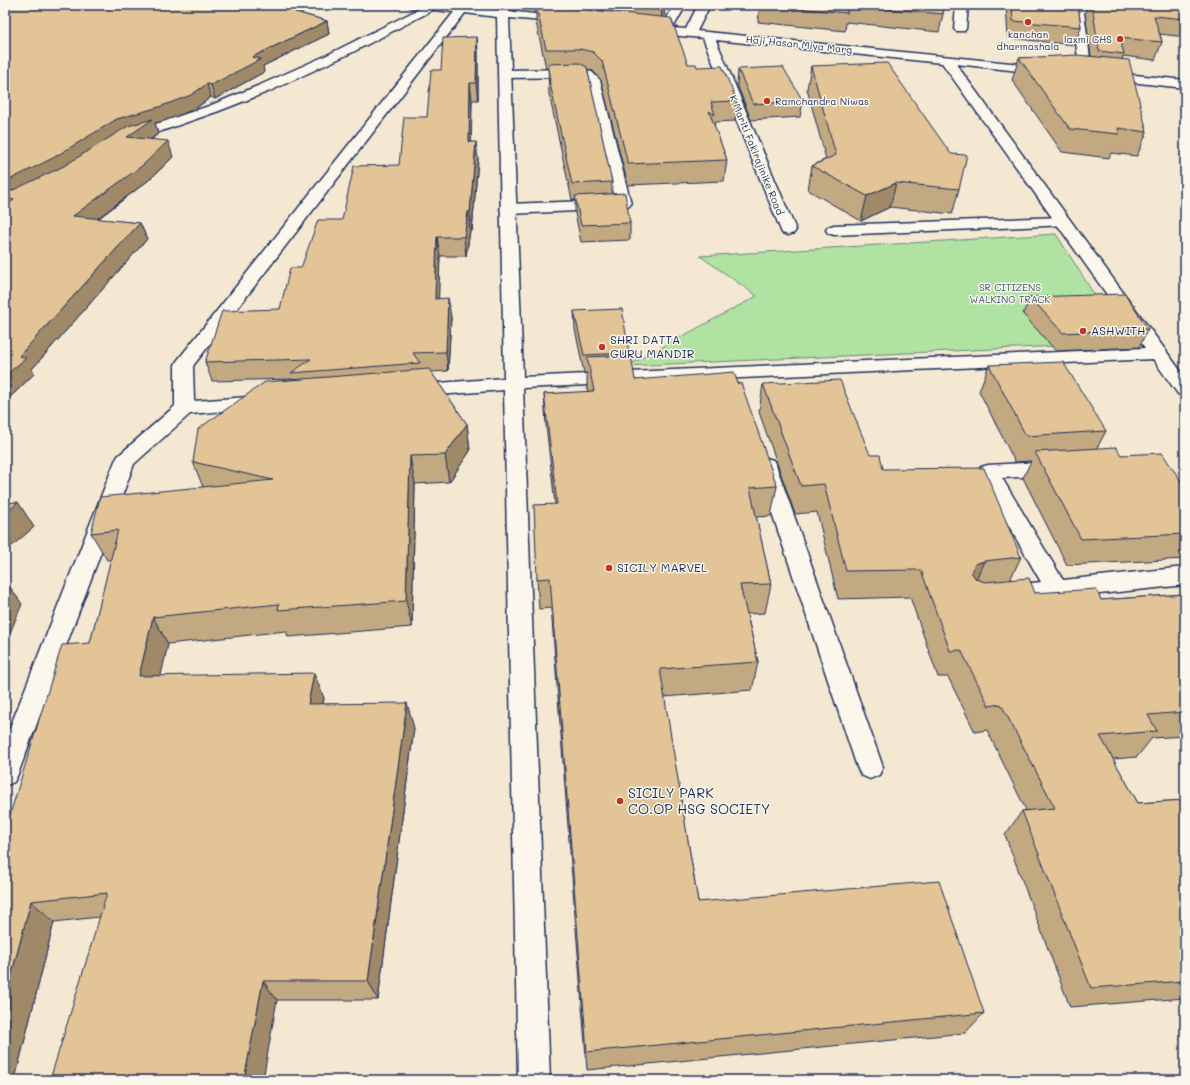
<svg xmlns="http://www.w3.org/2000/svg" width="1190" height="1085" font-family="Mali,sans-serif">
<rect width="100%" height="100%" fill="#f4e8d2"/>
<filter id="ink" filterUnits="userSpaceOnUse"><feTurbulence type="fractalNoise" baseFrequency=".025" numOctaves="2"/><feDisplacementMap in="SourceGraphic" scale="8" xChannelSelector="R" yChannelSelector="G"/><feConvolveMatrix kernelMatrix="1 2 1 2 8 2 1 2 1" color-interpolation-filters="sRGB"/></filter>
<g filter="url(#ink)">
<!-- green -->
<path fill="#b0e2a2" stroke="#668880" d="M 1056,234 L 1125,343 L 627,366 L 757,296 L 700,256 Z"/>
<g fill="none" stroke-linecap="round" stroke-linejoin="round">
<!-- lane casing -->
<g stroke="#1b2f5e" stroke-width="3">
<path id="lane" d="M 956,5 L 968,5 L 966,29 L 964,31 L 956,31 L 954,29 Z
M 1030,5 L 1120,7 L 1122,9 L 1120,11 L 1116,12 L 1084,12 L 1092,74 L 1090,77 L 1082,77 L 1080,74 L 1072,12 L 1036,8 Z
M 580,69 L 592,72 L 600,80 L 631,204 L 628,207 L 623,209 L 508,214 L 503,212 L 500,209 L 503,206 L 508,204 L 614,200 L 588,81 L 580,77 L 504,78 L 500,77 L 498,74 L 500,71 L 504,70 Z
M 1063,217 L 1069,219 L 1071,222 L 1069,225 L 834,235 L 828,233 L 826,230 L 828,227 L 834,225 Z
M 1056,461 L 1063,463 L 1066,468 L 1063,473 L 1056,475 L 1002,478 L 1063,580 L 1185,567 L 1185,585 L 1005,604 L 997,601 L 993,595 L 997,589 L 1005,586 L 1041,582 L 978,472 L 981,467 L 988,465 Z"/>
</g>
<!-- street casing -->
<g stroke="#1b2f5e" stroke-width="3">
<path id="street" d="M 408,5 L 448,5 L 565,17 L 569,18 L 571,20 L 569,22 L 565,23 L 509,18 L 523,377 L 1145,348 L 942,63 L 716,40 L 796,230 L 794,233 L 788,235 L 782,233 L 703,38 L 647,33 L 643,31 L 641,29 L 643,27 L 662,27 L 674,5 L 686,5 L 673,28 L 686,29 L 698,5 L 710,5 L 697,31 L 1049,67 L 1051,70 L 1049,73 L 1045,74 L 956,64 L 1185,377 L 1185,396 L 1178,394 L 1153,359 L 523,388 L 550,1080 L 518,1080 L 504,390 L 412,397 L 405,395 L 403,391 L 405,387 L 412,385 L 504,378 L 497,17 L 465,13 L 193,366 L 194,401 L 262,396 L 269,398 L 272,402 L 269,406 L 262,408 L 190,414 L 134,464 L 18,774 L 14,782 L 5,786 L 5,740 L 115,461 L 118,456 L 175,406 L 175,365 L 177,361 L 454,12 L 433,10 L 353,52 L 270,91 L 219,111 L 133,141 L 128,142 L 123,141 L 121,138 L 123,135 L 209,106 L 260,85 L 323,57 L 419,9 L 410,7 Z
M 1105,72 L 1185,80 L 1185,88 L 1101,79 L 1099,76 L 1101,73 Z
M 766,458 L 773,460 L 776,465 L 883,767 L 879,775 L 870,779 L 861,775 L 857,767 L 756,465 L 759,460 Z"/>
</g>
<!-- lane -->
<use href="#lane" fill="#fbf7ec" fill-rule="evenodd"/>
<!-- street -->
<use href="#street" fill="#fbf7ec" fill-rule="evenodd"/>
</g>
<!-- wall -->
<path fill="#c3a981" stroke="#1b2f5e" d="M 533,5 L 665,5 L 664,17 L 688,64 L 697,67 L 737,101 L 735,121 L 715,122 L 714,126 L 727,160 L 724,181 L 628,185 L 601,80 L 593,71 L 587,69 L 612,182 L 612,194 L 630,223 L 630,240 L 581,242 L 575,213 L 575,200 L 572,200 L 549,94 L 548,68 L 546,68 L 536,22 L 536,13 L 534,12 Z
M 760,5 L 944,5 L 943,14 L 939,32 L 846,22 L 845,31 L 758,22 Z
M 1006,5 L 1078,5 L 1081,27 L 1075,45 L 1008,38 Z
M 1087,5 L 1185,5 L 1185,37 L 1160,34 L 1162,42 L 1155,60 L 1123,56 L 1122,60 L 1147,132 L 1137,156 L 1111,153 L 1109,158 L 1062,152 L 1012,80 L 1019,58 L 1091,56 L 1085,13 Z
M 299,13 L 327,21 L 329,34 L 263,66 L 264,72 L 215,99 L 211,97 L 195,109 L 164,121 L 155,123 L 158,134 L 151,140 L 173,157 L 149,180 L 98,219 L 140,223 L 147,239 L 32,369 L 34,374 L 5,402 L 6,205 L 5,203 L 5,22 Z
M 477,37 L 478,53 L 478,100 L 472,100 L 471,142 L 478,159 L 472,231 L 470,231 L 466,256 L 440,256 L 438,299 L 451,317 L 448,371 L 431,372 L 467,424 L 470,451 L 449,482 L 415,484 L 412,627 L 288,637 L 286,631 L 168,644 L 160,676 L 324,698 L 323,704 L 414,728 L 378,1000 L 277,1000 L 99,917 L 54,922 L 15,1079 L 16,1080 L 5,1080 L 5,831 L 90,643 L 111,560 L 107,560 L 91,533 L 203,487 L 193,462 L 293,380 L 293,379 L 212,381 L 205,362 L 280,309 L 301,268 L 342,220 L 399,165 L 427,117 L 441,70 Z
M 811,66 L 959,189 L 952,214 L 890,207 L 861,221 L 808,190 L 812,166 L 826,159 L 807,89 Z
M 738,69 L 803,101 L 800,117 L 751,120 L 737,84 Z
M 1030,297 L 1148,329 L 1139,347 L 1056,351 L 1023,314 Z
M 574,311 L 629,353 L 629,355 L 635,380 L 738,384 L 777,486 L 771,516 L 756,517 L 771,584 L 765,613 L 747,614 L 758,662 L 752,690 L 664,697 L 698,902 L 984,1013 L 965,1033 L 587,1070 L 551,608 L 539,609 L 537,579 L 555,504 L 546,425 L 544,394 L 588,392 L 587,387 L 587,373 L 584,373 L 575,329 Z
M 989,365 L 1106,431 L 1097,448 L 1121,455 L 1185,487 L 1185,559 L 1067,565 L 1023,478 L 1031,461 L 1015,462 L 979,391 Z
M 763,384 L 870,455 L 883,469 L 1021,557 L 1010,580 L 1035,593 L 1101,600 L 1185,594 L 1185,736 L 1152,738 L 1137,757 L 1113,759 L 1138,803 L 1185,800 L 1185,998 L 1070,1007 L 1005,835 L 1022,811 L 1026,810 L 987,730 L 975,732 L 948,677 L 938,677 L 910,597 L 838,599 L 817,512 L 795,514 L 759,412 Z"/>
<!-- shaded-wall -->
<path fill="#9f8969" stroke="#1b2f5e" d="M 662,5 L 665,5 L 664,20 L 661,25 Z
M 327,21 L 329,34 L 263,66 L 264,72 L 215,99 L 211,85 L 252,57 Z
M 477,37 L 478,53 L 478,100 L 476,83 Z
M 470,83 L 472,100 L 471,159 L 469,142 Z
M 207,84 L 211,97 L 195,109 L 164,121 L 155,123 L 158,134 L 132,152 L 59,173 L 5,197 L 5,182 L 117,119 Z
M 168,141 L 173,157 L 149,180 L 79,232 L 73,216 Z
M 476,142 L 478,159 L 472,231 L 470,212 Z
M 896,183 L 890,207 L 861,221 L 867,196 Z
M 468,212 L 470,231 L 466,256 L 464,237 Z
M 140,223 L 147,239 L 32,369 L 34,374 L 5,402 L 5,376 L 19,356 Z
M 437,237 L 440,256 L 438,318 L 435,299 Z
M 448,298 L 451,317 L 448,371 L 446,352 Z
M 5,418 L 10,427 L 5,433 Z
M 467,424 L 470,451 L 449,482 L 445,455 Z
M 410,456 L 415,484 L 412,627 L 406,601 Z
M 18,502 L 34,527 L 5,552 L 5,514 Z
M 984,561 L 972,589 L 971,572 L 975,564 Z
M 5,580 L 22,604 L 5,645 Z
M 153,617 L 168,644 L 155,702 L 139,676 Z
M 314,673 L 324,698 L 318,729 L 308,704 Z
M 407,703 L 414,728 L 378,1000 L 368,981 Z
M 31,901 L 54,922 L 15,1079 L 16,1080 L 5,1080 L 5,999 Z
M 263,981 L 277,1000 L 263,1080 L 244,1080 Z"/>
<!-- building -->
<path fill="#e3c496" stroke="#1b2f5e" d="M 5,5 L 275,5 L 299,11 L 295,12 L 327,21 L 252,57 L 261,59 L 211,85 L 207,84 L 191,95 L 159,107 L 117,119 L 53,158 L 5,182 L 5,22 L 9,21 L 5,8 Z
M 536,5 L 543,5 L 671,18 L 688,64 L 696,64 L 697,67 L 722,66 L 737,101 L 711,102 L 715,115 L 709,111 L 727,160 L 628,164 L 602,61 L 593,52 L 580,49 L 546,49 Z
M 760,5 L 842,5 L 848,13 Z
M 845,5 L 944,5 L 943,14 Z
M 1012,5 L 1078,5 L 1081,27 L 1013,21 Z
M 1092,5 L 1185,5 L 1185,19 L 1154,16 L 1162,42 L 1120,38 L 1124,54 L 1099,51 Z
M 477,37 L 476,83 L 470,83 L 469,142 L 476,142 L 470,212 L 468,212 L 464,237 L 437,237 L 435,299 L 448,298 L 446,352 L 413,353 L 420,363 L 291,373 L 311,359 L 205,362 L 222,311 L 280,309 L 290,268 L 301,268 L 318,220 L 342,220 L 354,166 L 399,165 L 404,117 L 427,117 L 431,70 L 441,70 L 443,38 Z
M 1077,55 L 1129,60 L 1147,132 L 1118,128 L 1119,134 L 1070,129 L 1019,58 Z
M 579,63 L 587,67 L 612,182 L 572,184 L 549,79 L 551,79 L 548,64 Z
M 887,63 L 951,154 L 967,155 L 959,189 L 896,183 L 867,196 L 812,166 L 836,155 L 811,66 Z
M 783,67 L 803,101 L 753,104 L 738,69 Z
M 153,119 L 127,137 L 168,141 L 143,165 L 73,216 L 140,223 L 19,356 L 26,358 L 5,376 L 5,206 L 14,200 L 5,197 L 5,194 L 64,166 L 128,126 Z
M 625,193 L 630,223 L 581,225 L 575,196 Z
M 1125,294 L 1148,329 L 1063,333 L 1030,297 Z
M 622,309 L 629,353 L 584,355 L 574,311 Z
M 631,355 L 635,380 L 734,372 L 738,384 L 741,383 L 777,486 L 750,488 L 771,584 L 740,585 L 758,662 L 660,669 L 698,902 L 939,881 L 984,1013 L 587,1052 L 550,578 L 537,579 L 534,505 L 557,504 L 544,394 L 594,391 L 587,357 Z
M 1063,362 L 1106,431 L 1026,436 L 989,365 Z
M 429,369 L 467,424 L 445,455 L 410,456 L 406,601 L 278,610 L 279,604 L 153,617 L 139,676 L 314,673 L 308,704 L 407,703 L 368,981 L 263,981 L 244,1080 L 50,1080 L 107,893 L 31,901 L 5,999 L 5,831 L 62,645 L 90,643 L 118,530 L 91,533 L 100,497 L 273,480 L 193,462 L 198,429 L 265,382 Z
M 840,380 L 870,455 L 880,455 L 883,469 L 984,468 L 1021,557 L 984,561 L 975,564 L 971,572 L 976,579 L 985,582 L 1029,578 L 1035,593 L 1096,589 L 1101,600 L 1185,594 L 1185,712 L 1148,715 L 1157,731 L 1100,736 L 1138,803 L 1185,800 L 1185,981 L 1091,988 L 1022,811 L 1055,808 L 1001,704 L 989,706 L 961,650 L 950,651 L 921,570 L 846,571 L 824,484 L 801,486 L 763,384 Z
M 1116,447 L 1121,455 L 1162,453 L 1185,487 L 1185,534 L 1081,539 L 1035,452 Z
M 18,502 L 5,514 L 5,503 Z"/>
</g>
<!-- markers -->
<g fill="#c8321e" stroke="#fbf7ec" stroke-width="1.5">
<circle cx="1028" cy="22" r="4"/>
<circle cx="1120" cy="39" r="4"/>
<circle cx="767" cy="101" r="4"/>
<circle cx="1083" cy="331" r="4"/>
<circle cx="602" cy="347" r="4"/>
<circle cx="609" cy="568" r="4"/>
<circle cx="620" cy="801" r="4"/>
</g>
<g text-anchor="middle" stroke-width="3" stroke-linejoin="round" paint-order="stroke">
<!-- far-poi labels -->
<g font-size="10" fill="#1b2f5e" stroke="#fbf7ec">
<text x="1028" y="38">kanchan<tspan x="1028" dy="12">dharmashala</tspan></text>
<text x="1112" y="43" text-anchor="end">laxmi CHS</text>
<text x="775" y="105" text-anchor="start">Ramchandra Niwas</text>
</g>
<!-- far-street labels -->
<g font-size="10" fill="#1b2f5e" stroke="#fbf7ec">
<text transform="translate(799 44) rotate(6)" y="4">Haji Hasan Miya Marg</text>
<text transform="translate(757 155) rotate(68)" y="4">K Mariti Fakirajinike Road</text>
</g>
<!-- far-park labels -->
<g font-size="10" fill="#405c6f" stroke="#fbf7ec">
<text x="1010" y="291">SR CITIZENS<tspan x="1010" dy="12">WALKING TRACK</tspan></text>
</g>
<!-- poi labels -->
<g font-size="12" fill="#1b2f5e" stroke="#fbf7ec" text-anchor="start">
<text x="1091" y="335">ASHWITH</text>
<text x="610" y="344">SHRI DATTA<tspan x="610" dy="14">GURU MANDIR</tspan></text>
<text x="617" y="572">SICILY MARVEL</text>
</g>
<!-- near-poi labels -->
<g font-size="14" fill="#1b2f5e" stroke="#fbf7ec" text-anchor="start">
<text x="628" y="798">SICILY PARK<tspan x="628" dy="16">CO.OP HSG SOCIETY</tspan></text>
</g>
</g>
<!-- margin -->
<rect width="1190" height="1085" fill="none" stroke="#fbf7ec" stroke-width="20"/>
<rect x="10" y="10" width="1170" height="1065" fill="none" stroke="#1b2f5e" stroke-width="1.5" filter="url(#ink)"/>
</svg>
